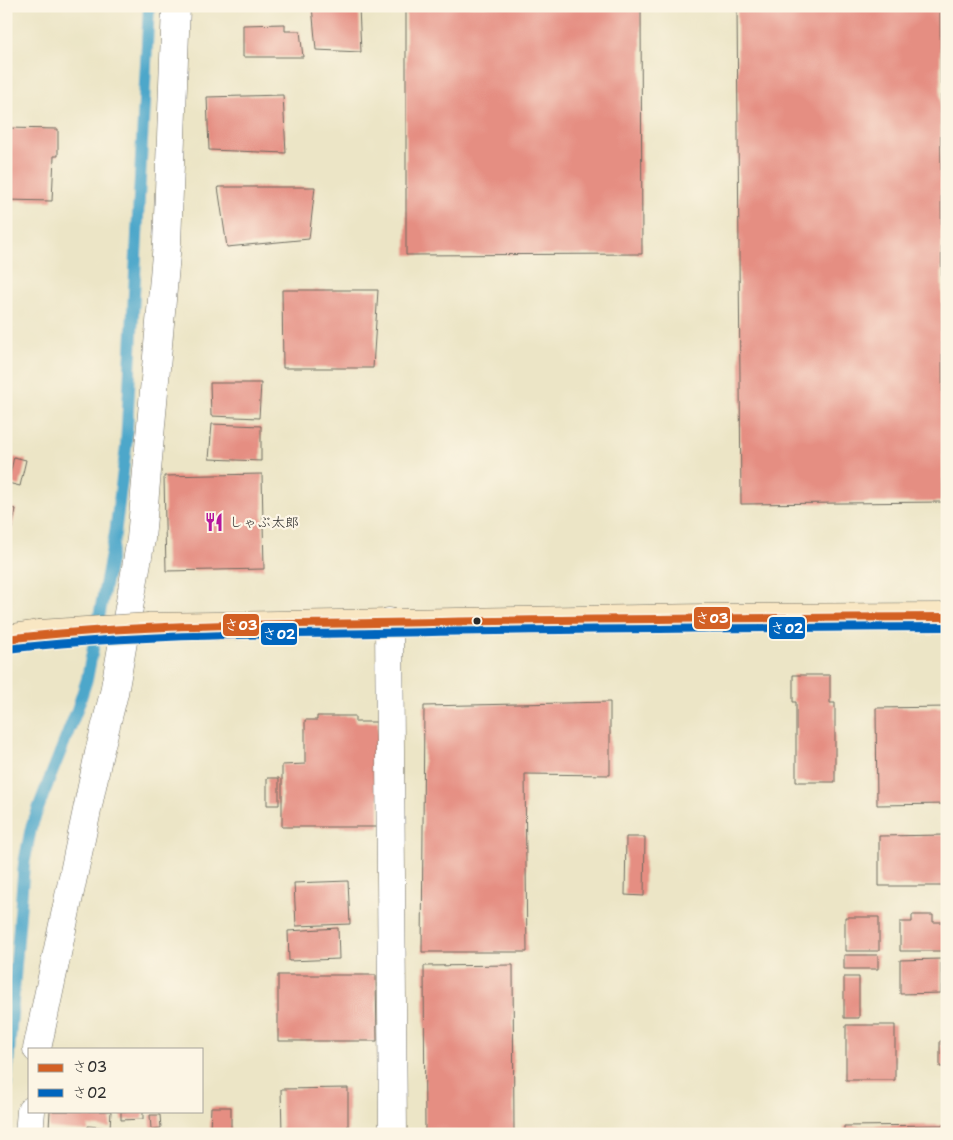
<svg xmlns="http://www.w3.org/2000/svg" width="953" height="1140" font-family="'Shantell Sans','Klee One',sans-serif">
<rect width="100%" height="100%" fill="#fcf5e5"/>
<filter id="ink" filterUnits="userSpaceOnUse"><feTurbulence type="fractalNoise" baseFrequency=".02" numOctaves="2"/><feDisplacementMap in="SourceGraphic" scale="10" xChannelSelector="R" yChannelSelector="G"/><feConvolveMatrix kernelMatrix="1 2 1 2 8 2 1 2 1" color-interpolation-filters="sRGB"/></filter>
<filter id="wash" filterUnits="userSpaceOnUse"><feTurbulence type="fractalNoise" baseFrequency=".0096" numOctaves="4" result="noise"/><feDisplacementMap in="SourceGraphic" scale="20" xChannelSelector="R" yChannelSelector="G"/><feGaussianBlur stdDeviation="1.12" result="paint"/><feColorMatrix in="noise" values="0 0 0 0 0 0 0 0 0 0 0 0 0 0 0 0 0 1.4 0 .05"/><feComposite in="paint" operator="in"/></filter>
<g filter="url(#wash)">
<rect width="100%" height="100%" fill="#ece5c6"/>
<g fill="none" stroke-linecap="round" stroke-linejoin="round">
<!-- stream -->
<path stroke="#4da7ca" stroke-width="12" d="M 6,1089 L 24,864 L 31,828 L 44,793 L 77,710 L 87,679 L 115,534 L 126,447 L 149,6"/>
</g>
<g id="blocks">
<!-- building -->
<path fill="#e58e82" d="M 312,6 L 359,7 L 361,52 L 316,50 Z
M 406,6 L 641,6 L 642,254 L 406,255 Z
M 737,6 L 940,6 L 943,502 L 741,504 Z
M 285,24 L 285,31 L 300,31 L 303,57 L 243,57 L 243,25 Z
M 283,95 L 286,153 L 209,150 L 207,97 Z
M 6,128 L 58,129 L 58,156 L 54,156 L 52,201 L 6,200 Z
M 218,187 L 315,187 L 309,239 L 227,247 Z
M 282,290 L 378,290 L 373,368 L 283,368 Z
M 210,383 L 261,383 L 259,418 L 211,416 Z
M 212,424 L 261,426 L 261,461 L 209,459 Z
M 14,457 L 26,460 L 20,486 L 8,483 Z
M 262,474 L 264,569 L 166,571 L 164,476 Z
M 6,507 L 16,509 L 9,541 L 6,540 Z
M 793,675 L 830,675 L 830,703 L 835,703 L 835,782 L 796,782 L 796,702 L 793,702 Z
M 610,702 L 610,775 L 525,774 L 527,952 L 422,952 L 424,706 Z
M 947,707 L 947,804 L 877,805 L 876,708 Z
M 317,716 L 355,716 L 355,722 L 378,722 L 379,827 L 282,827 L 282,765 L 305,764 L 305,720 L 317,720 Z
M 267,778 L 279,778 L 279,805 L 267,805 Z
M 947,835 L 947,886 L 879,886 L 879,836 Z
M 626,837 L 645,837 L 644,896 L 625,895 Z
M 348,881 L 350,924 L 296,926 L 294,883 Z
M 912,915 L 933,915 L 933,922 L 947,922 L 947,951 L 900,951 L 900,922 L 912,922 Z
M 845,917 L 879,917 L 879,951 L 845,951 Z
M 338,928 L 339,959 L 289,961 L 288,931 Z
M 844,955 L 878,955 L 878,969 L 844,969 Z
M 941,959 L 941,993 L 900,994 L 900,960 Z
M 513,965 L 514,1134 L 425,1134 L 424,966 Z
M 278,975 L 376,975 L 377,1041 L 278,1041 Z
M 844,977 L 859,977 L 859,1018 L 844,1018 Z
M 846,1025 L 895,1025 L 895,1080 L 846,1080 Z
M 940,1041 L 947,1041 L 947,1067 L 940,1067 Z
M 348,1088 L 348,1134 L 282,1134 L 281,1089 Z
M 211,1107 L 231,1107 L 231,1130 L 245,1130 L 245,1134 L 202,1134 L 202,1130 L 210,1130 Z
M 50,1111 L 111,1111 L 110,1128 L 88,1126 L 88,1131 L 49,1128 Z
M 121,1111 L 143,1111 L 143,1119 L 121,1120 Z
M 150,1115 L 160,1115 L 161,1128 L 151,1129 Z
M 947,1125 L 947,1134 L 844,1134 L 844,1126 Z"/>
</g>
</g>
<g filter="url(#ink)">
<use href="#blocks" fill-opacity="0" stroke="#6f6c61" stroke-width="1"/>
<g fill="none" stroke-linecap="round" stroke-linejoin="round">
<!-- street casing -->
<g stroke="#6f6c61" stroke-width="29">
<path id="street" d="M 389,622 L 393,1134
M 37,1049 L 99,753 L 114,693 L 141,539 L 167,243 L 176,6
M 29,1134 L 31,1111"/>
</g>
<!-- secondary casing -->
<g stroke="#6f6c61" stroke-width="29">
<path id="secondary" d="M 149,627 L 705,618 L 947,617
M 6,639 L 39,634"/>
</g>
<!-- street -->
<use href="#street" stroke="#fff" stroke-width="28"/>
<!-- secondary -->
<use href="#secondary" stroke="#f9e7c3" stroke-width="28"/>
<!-- secondary-bridge casing -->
<g stroke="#6f6c61" stroke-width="29" stroke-linecap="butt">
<path id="secondary-bridge" d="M 39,634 L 149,627"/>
</g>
<!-- secondary-bridge -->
<use href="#secondary-bridge" stroke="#f9e7c3" stroke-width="28"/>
<!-- bus-1 casing -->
<g stroke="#fcf5e5" stroke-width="11">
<path id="bus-1" d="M 6,639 C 129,624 251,625 375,623 C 565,619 756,618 947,617"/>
</g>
<!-- bus-2 casing -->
<g stroke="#fcf5e5" stroke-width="11">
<path id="bus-2" d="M 7,649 C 130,634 252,635 375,633 C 566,629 756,628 947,627"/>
</g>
<!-- bus-1 -->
<use href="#bus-1" stroke="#d36024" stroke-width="8"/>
<!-- bus-2 -->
<use href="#bus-2" stroke="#0065bd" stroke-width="8"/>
</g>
</g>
<!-- icons -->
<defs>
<g id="restaurant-bare" transform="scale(1.5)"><path d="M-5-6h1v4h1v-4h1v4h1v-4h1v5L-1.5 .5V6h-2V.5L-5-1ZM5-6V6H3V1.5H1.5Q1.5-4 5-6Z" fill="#b5179e" stroke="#fcf5e5" stroke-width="2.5" paint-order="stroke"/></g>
</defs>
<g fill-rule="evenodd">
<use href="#restaurant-bare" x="214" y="522"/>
</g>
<!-- markers -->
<circle fill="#2b2b2b" stroke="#fcf5e5" stroke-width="2" cx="477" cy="621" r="4.5"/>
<g text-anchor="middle" stroke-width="4.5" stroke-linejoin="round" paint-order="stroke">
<!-- poi labels -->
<g font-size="14" fill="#2b2b2b" stroke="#fcf5e5" text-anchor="start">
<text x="229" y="527">しゃぶ太郎</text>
</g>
</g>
<g stroke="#fcf5e5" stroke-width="2">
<rect x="693" y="606" width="38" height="24" rx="5" fill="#d36024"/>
<rect x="222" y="613" width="38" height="24" rx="5" fill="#d36024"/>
<rect x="768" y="616" width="38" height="24" rx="5" fill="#0065bd"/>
<rect x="260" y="622" width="38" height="24" rx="5" fill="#0065bd"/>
</g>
<g font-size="14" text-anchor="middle" font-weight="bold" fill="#fff">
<text x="712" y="623">さ03</text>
<text x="241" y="630">さ03</text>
<text x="787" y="633">さ02</text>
<text x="279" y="639">さ02</text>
</g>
<!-- margin -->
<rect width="953" height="1140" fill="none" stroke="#fcf5e5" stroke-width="25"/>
<!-- legend -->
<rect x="28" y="1048" width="175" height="65" fill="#fcf5e5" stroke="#a8a49b"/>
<rect x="38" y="1064" width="25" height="8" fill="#d36024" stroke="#a8a49b"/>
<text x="72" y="1072" font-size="15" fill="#2b2b2b">さ03</text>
<rect x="38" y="1089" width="25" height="8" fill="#0065bd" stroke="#a8a49b"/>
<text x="72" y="1098" font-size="15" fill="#2b2b2b">さ02</text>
</svg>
